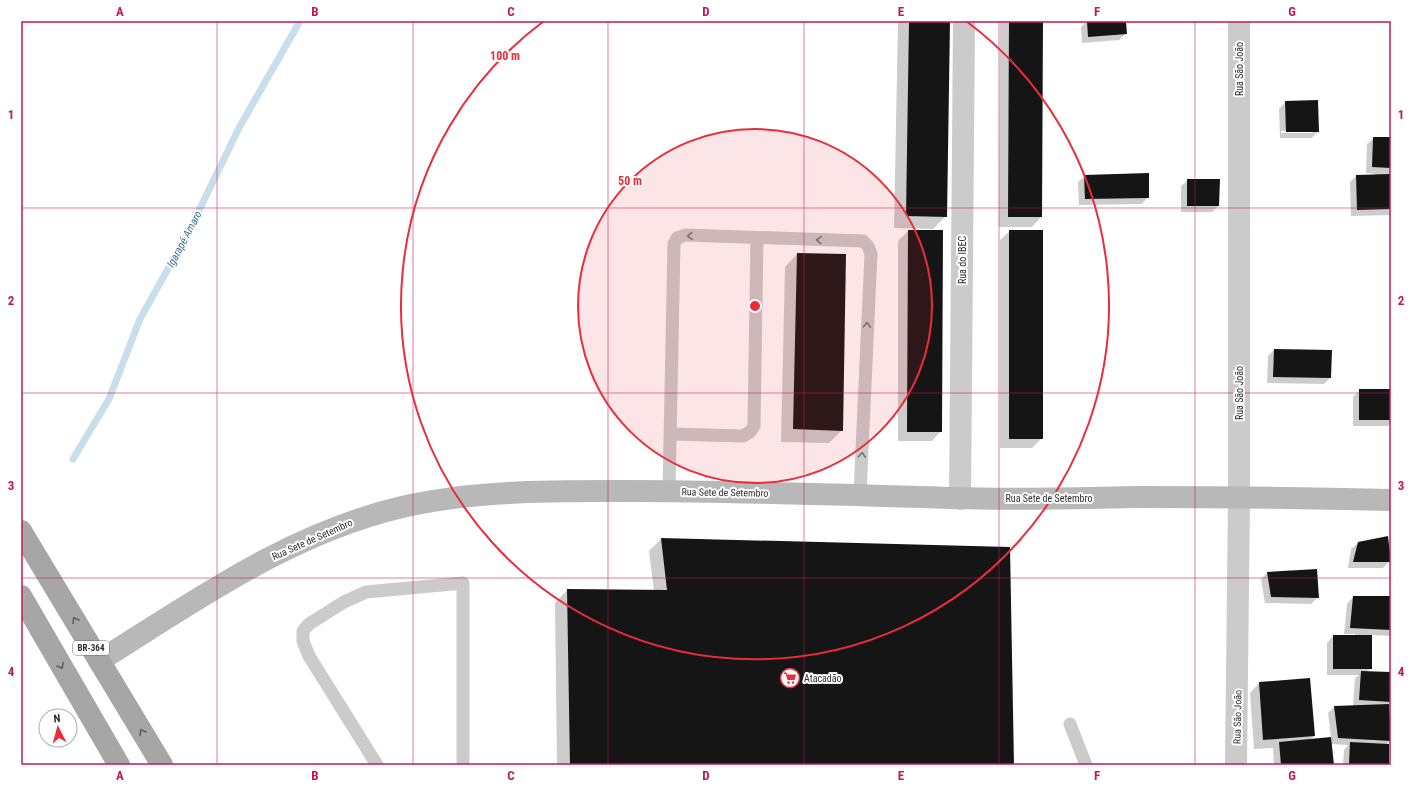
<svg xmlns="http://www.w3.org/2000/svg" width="1412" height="786" font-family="'Roboto Condensed',sans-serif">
<rect width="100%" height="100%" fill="#fff"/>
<!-- shadow -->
<path fill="#0003" fill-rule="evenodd" d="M 898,21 L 949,21 L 946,216 L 933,229 L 894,228 Z
M 1000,21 L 1042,21 L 1041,217 L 1032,227 L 999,227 Z
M 1087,21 L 1125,21 L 1126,33 L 1119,40 L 1082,43 L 1081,27 Z
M 1285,102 L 1318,131 L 1312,138 L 1280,138 L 1279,109 ZM 1281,131 L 1313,131 L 1313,133 L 1281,133 Z
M 1374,138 L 1391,138 L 1391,215 L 1351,216 L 1350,182 L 1356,176 L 1375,176 L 1375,174 L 1366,173 L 1367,144 Z
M 1085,176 L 1148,197 L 1142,204 L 1079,205 L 1078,182 Z
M 1188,180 L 1218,206 L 1212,212 L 1181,212 L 1181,186 Z
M 908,231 L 942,231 L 941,431 L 932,441 L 898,441 L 898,241 Z
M 1010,231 L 1042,438 L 1032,448 L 1000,448 L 1000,240 Z
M 797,254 L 842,430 L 829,443 L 781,442 L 785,267 Z
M 1274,350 L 1330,378 L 1324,384 L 1267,383 L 1268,356 Z
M 1360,390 L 1391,390 L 1391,422 L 1388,426 L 1353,426 L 1353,397 Z
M 661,539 L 1013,765 L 557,765 L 555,603 L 567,590 L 654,591 L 649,551 Z
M 1358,543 L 1389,562 L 1383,568 L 1348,568 L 1351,549 Z
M 1267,573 L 1318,597 L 1311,604 L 1265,603 L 1261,579 Z
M 1353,597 L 1391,597 L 1391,636 L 1371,635 L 1371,668 L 1367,672 L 1391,673 L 1391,708 L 1389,708 L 1390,741 L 1386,745 L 1388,765 L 1343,765 L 1344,750 L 1348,745 L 1331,744 L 1333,765 L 1274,765 L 1273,748 L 1254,749 L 1250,693 L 1259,683 L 1314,736 L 1310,740 L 1331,738 L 1328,713 L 1334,707 L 1353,706 L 1355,678 L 1359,675 L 1327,675 L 1327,643 L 1333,636 L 1355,636 L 1355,634 L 1344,634 L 1347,604 Z"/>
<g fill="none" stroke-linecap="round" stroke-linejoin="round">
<!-- stream -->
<path stroke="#c8deec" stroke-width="7" d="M 73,459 L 109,399 L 140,319 L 188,233 L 239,128 L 300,21"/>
</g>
<!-- building -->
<path fill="#151515" d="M 909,21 L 950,21 L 947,217 L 906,216 Z
M 1009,21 L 1043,21 L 1042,217 L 1008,217 Z
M 1087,21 L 1126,21 L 1127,34 L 1088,37 Z
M 1318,100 L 1319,132 L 1286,132 L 1285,101 Z
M 1373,137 L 1391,137 L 1391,168 L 1372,167 Z
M 1149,173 L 1149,198 L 1085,199 L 1084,175 Z
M 1391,174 L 1391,209 L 1357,210 L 1356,175 Z
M 1187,179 L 1220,179 L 1219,206 L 1187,206 Z
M 908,230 L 943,230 L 942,432 L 907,432 Z
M 1009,230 L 1043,230 L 1043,439 L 1009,439 Z
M 797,253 L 846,254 L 843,431 L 793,429 Z
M 1274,349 L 1332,350 L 1331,378 L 1273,377 Z
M 1359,389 L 1391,389 L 1391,420 L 1359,420 Z
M 1388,536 L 1391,562 L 1353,562 L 1358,542 Z
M 661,538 L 1010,547 L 1014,765 L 570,765 L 567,589 L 667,590 Z
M 1317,569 L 1319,598 L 1271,597 L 1267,572 Z
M 1353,596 L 1391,596 L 1391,630 L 1350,628 Z
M 1333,635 L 1372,635 L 1372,669 L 1333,669 Z
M 1361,671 L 1391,672 L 1391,702 L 1359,700 Z
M 1310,678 L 1315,736 L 1263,740 L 1259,682 Z
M 1389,704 L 1391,741 L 1338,738 L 1334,706 Z
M 1331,737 L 1334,765 L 1281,765 L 1279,742 Z
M 1350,742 L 1389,744 L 1389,765 L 1349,765 Z"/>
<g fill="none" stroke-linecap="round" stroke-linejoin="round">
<!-- lane -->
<path stroke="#cbcbcb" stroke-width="13" d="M 671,434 L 743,436 L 750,432 L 754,426 L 757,238
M 669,491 L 674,244 L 677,238 L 685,235 L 863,241 L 868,246 L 871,254 L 860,494
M 1070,724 L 1086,765
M 377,765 L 309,656 L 303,641 L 303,631 L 309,624 L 344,602 L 366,592 L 463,583 L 463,765"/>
<!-- street -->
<path stroke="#cbcbcb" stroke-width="22" d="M 960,499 L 964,21
M 1236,765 L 1239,497 L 1239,21"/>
<!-- secondary -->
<path stroke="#b8b8b8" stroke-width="22" d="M 99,661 C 195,601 290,533 402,507 C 476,490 553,491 628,491 C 738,491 847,495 956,498 C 1016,500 1077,498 1137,497 C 1222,497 1306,498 1391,500"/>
<!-- primary -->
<path stroke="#a6a6a6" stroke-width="22" d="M 21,531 L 162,765
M 21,596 L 119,765"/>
</g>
<!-- one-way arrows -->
<defs><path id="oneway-chevron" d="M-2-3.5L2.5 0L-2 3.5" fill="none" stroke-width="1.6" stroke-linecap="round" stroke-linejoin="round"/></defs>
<g stroke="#757575">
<use href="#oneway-chevron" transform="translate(690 236) rotate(177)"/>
<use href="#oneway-chevron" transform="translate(819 240) rotate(-178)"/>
<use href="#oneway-chevron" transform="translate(867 325) rotate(-87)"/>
<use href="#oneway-chevron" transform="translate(862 455) rotate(-87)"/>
</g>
<g stroke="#5e5e5e">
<use href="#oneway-chevron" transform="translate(75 620) rotate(-121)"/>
<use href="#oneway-chevron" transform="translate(61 666) rotate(60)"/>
<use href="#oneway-chevron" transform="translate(142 732) rotate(-121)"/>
</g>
<!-- grid -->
<path fill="none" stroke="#c2185b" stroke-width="1" stroke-opacity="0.55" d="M 217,21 L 217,765M 413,21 L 413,765M 608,21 L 608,765M 804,21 L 804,765M 999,21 L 999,765M 1195,21 L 1195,765M 21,208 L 1391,208M 21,393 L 1391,393M 21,578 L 1391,578"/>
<!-- distance rings -->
<circle cx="755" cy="306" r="177" fill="#e92d3a" fill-opacity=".12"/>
<g fill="none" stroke="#e92d3a" stroke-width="2">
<circle cx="755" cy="306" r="177"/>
<path d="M966 21A354 354 0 1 1 544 21"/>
</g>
<!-- icons -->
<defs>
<g id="supermarket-ring" transform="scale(1)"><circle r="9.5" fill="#fff" stroke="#e92d3a" stroke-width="1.5"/><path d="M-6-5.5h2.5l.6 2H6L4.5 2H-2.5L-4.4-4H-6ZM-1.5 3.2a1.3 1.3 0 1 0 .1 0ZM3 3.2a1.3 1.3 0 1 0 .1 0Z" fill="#e92d3a"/></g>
</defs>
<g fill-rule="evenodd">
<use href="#supermarket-ring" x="790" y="678"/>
</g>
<g text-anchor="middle" stroke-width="4" stroke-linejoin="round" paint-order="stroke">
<!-- shield labels -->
<rect fill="#fff" stroke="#6d6d6d" stroke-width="1" x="73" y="641" width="36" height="14" rx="3"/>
<g font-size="9" font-weight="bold" fill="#2e2e2e">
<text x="91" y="651">BR-364</text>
</g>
<!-- street labels -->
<g font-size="10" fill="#2e2e2e" stroke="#fff">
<text transform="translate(1239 69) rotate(-90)" y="4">Rua São João</text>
<text transform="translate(962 260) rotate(-90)" y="4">Rua do IBEC</text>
<text transform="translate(1239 393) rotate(-90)" y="4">Rua São João</text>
<text transform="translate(725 492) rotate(1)" y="4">Rua Sete de Setembro</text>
<text x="1049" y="502">Rua Sete de Setembro</text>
<text transform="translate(312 539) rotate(-24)" y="4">Rua Sete de Setembro</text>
<text transform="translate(1237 717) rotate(-89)" y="4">Rua São João</text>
</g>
<!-- poi labels -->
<g font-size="10" fill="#2e2e2e" stroke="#fff" text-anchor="start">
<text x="804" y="682">Atacadão</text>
</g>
<!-- water labels -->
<g font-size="11" font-style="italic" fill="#3b7092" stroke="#fff">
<text transform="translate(184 239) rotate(-62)" y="4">Igarapé Amaro</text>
</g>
</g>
<circle cx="755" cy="306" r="6" fill="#e92d3a" stroke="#fff" stroke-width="2"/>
<g font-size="12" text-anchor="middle" font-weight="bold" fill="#e92d3a" stroke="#fff" stroke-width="4" stroke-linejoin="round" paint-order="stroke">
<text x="505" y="60">100 m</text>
<text x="630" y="185">50 m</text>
</g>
<!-- border -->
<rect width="1412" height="786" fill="none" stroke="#ffffff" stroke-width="44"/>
<!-- north arrow -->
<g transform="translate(58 728) rotate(354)"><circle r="19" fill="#ffffff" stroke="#ababab"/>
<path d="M0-3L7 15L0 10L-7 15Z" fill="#e92d3a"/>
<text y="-6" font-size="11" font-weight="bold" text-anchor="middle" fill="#2e2e2e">N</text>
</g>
<rect x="22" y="22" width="1368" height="742" fill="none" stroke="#c2185b" stroke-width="1.5"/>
<g font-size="13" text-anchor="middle" font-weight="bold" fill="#c2185b">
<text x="120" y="16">A</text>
<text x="315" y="16">B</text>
<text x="511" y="16">C</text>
<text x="706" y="16">D</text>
<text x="901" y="16">E</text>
<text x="1097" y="16">F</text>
<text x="1292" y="16">G</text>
<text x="11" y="119">1</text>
<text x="1401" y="119">1</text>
<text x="11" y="305">2</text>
<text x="1401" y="305">2</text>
<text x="11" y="490">3</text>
<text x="1401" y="490">3</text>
<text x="11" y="676">4</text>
<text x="1401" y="676">4</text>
<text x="120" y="780">A</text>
<text x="315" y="780">B</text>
<text x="511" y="780">C</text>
<text x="706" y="780">D</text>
<text x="901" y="780">E</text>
<text x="1097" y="780">F</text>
<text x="1292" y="780">G</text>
</g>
</svg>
